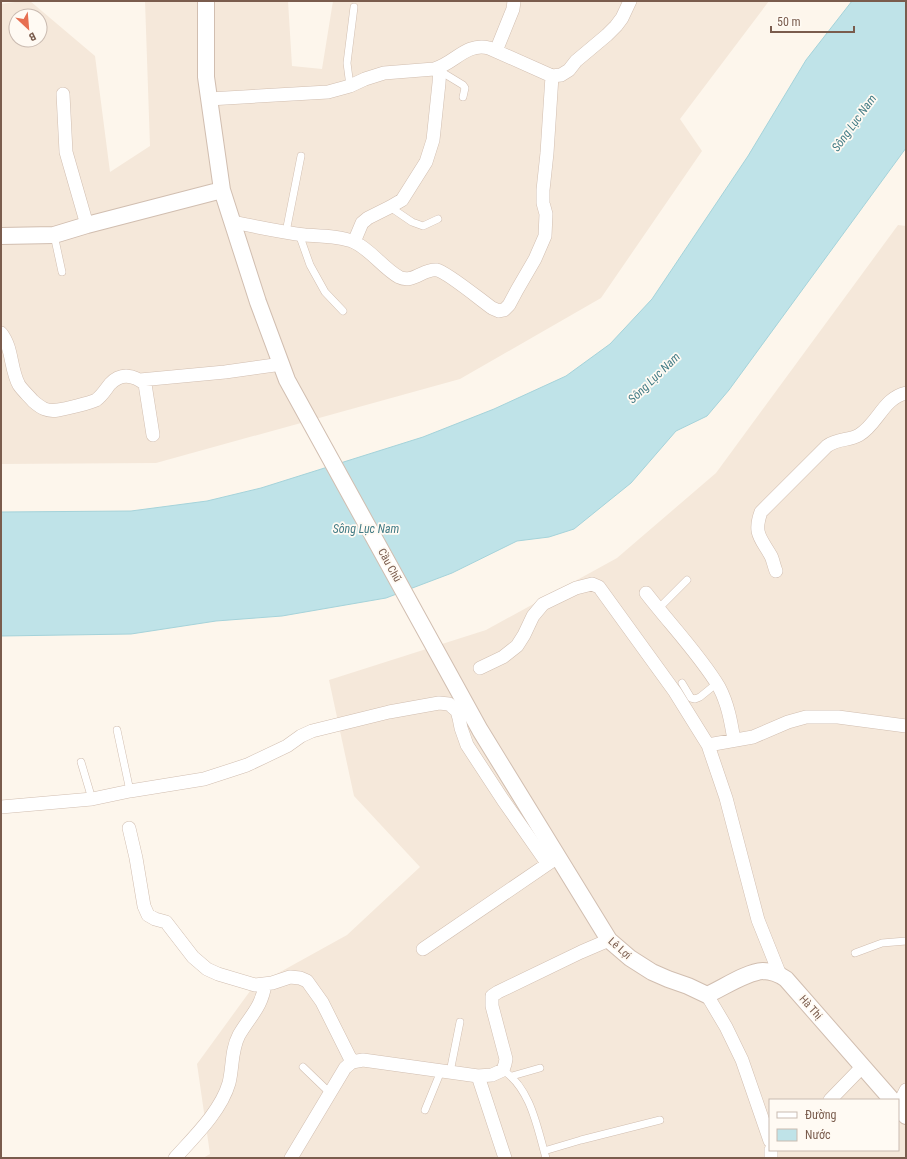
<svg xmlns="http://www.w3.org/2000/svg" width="907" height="1159" font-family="'Roboto Condensed',sans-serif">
<rect width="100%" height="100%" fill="#fdf6ec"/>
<!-- residential -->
<path fill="#f5e8da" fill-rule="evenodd" d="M 22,1 L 30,1 L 95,56 L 110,172 L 150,146 L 145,1 L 288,1 L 292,66 L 322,69 L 333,1 L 769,1 L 680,119 L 702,151 L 601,298 L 460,379 L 156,463 L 1,464 L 1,4 ZM 16,16 L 40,16 L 40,40 L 16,40 Z
M 898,225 L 906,226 L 906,1158 L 203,1158 L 210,1154 L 197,1064 L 253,987 L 347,935 L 420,867 L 354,796 L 329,680 L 486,630 L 617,558 L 716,473 ZM 770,1100 L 898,1100 L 898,1150 L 770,1150 Z"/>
<!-- water -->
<path fill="#bfe3e8" stroke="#a5d3da" d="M 852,1 L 906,1 L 906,148 L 729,390 L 707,416 L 676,431 L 631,483 L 574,529 L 549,537 L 517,541 L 452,573 L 386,598 L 282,616 L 216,621 L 131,634 L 1,636 L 1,512 L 131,511 L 207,501 L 261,488 L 423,437 L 494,409 L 566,376 L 610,344 L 652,299 L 748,156 L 806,60 Z"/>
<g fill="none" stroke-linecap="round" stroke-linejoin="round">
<!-- service casing -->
<g stroke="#d1beb0" stroke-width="8">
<path id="service" d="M 440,71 L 463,85 L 465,88 L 463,97
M 350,86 L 347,63 L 354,7
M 390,207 L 412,222 L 423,226 L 438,219
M 286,232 L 301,156
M 299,234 L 310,265 L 325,292 L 343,311
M 54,235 L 62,272
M 658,609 L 687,580
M 682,683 L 691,698 L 695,699 L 700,697 L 716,684
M 117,730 L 130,791
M 81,762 L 92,799
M 855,953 L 882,943 L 906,941
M 303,1067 L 330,1093
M 503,1070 C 531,1089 537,1127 546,1158
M 450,1072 L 460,1022
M 512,1076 L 540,1068
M 425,1110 L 441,1071
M 544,1151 L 581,1140 L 660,1120"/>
</g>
<!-- minor casing -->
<g stroke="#d1beb0" stroke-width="14">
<path id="minor" d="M 496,51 L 513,9 L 514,1
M 63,94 L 66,152 L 87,225
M 209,99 L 328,92 L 350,86 L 365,79 L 384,73 L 434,69 C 454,64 466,42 489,48 L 552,76 L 561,75 L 569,70 L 576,61 L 607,35 L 616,26 L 622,18 L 630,1
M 233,222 C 257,227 281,232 305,235 C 319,236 341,236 354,242 C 370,249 384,269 399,277 C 413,284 424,268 437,270 C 447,272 482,301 492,308 L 499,311 L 504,310 L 509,305 L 517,290 L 535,259 L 545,236 L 546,214 L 543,203 L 543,190 L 547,153 L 552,76
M 354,242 L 362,223 L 368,218 L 390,207 L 402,200 L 426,162 L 433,140 L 439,83 L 440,67
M 1,333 C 13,348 10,369 19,385 C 23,391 29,396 33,401 C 41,408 47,412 58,410 C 65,409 90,403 96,400 C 102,396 106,389 110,384 C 121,372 134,375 145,384 L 153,435
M 140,380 L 225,372 L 282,364
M 776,571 C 774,566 773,560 771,556 C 761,538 753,534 761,512 L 827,446 C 838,438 849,441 859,435 C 878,424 883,398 906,393
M 646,593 C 669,623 700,655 719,687 C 728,704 731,722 734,740
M 480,668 L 503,657 L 517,646 L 524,635 L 533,616 L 543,604 L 576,588 L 592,584 L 599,587 L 675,692 L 708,745 L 726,798 L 758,920 L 780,975
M 708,745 L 753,737 L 788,722 L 806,717 L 838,717 L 906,726
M 1,807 L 92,799 L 130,791 L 204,779 L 247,765 L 287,746 L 301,736 L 312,731 L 389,712 L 439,703 L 449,704 L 457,711 L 459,718 L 461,728 L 467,745 L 503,800 L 547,863
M 129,828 L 136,858 L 144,906 L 148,915 L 155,919 L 166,922 L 193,957 L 207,969 L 218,974 L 255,985 L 272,983 L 290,977 L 300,978 L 307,981 L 322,1002 L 352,1062
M 423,949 L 555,859
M 707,995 L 726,1027 L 742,1060 L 770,1141
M 478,1076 L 505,1158
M 830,1100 L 863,1066
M 898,1106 L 906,1090
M 771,1150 L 771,1158
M 175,1158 C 194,1137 221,1111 229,1083 C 233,1067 231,1050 239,1035 C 250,1016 262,1007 265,984
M 291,1158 L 345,1068 L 352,1062 L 363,1060 L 478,1076 L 492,1075 L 503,1070 L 505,1064 L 506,1059 L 492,1006 L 492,996 L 498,992 L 581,952 L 609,940"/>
</g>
<!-- tertiary casing -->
<g stroke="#d1beb0" stroke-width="18">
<path id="tertiary" d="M 206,1 L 206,77 L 222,190 L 258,302 L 287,380 L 480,730 L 609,940 L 630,958 L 652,972 L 668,979 L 688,986 L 707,995 C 723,988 746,972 763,971 C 772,971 779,974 786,979 L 892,1100
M 1,236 L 54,235 L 87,225 L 222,190
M 898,1106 L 906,1116"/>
</g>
<!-- service -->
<use href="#service" stroke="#fff" stroke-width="7"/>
<!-- minor -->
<use href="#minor" stroke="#fff" stroke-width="13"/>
<!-- tertiary -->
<use href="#tertiary" stroke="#fff" stroke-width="16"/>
</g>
<g text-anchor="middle" stroke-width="3.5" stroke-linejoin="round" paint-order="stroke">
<!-- street labels -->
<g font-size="11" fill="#7a5c4d" stroke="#fffaf3">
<text transform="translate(390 565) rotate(61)" y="4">Cầu Chũ</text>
<text transform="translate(620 948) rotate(42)" y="4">Lê Lợi</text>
<text transform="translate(811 1007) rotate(48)" y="4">Hà Thị</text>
</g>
<!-- water labels -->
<g font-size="12" font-style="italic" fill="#437c86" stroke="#fffaf3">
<text transform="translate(854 123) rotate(-54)" y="4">Sông Lục Nam</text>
<text transform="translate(654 378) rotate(-44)" y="4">Sông Lục Nam</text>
<text x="366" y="533">Sông Lục Nam</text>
</g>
</g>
<!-- border -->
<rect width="907" height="1159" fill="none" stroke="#7a5c4d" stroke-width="4"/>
<!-- legend -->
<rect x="769" y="1099" width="130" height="52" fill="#fffaf3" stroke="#cabbb1"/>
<rect x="777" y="1112" width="20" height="6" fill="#ffffff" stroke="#cabbb1"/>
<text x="805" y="1119" font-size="12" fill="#7a5c4d">Đường</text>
<rect x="777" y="1129" width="20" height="12" fill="#bfe3e8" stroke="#cabbb1"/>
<text x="805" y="1139" font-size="12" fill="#7a5c4d">Nước</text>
<!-- north arrow -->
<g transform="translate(28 28) rotate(154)"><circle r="19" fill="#fffaf3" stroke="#cabbb1"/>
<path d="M0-3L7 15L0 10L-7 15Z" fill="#e76f51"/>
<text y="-6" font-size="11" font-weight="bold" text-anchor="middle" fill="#7a5c4d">B</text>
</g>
<!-- scale -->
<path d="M771 26v6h83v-6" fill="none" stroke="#7a5c4d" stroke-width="2"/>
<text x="777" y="26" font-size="12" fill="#7a5c4d" stroke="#fffaf3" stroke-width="3" paint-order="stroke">50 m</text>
</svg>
